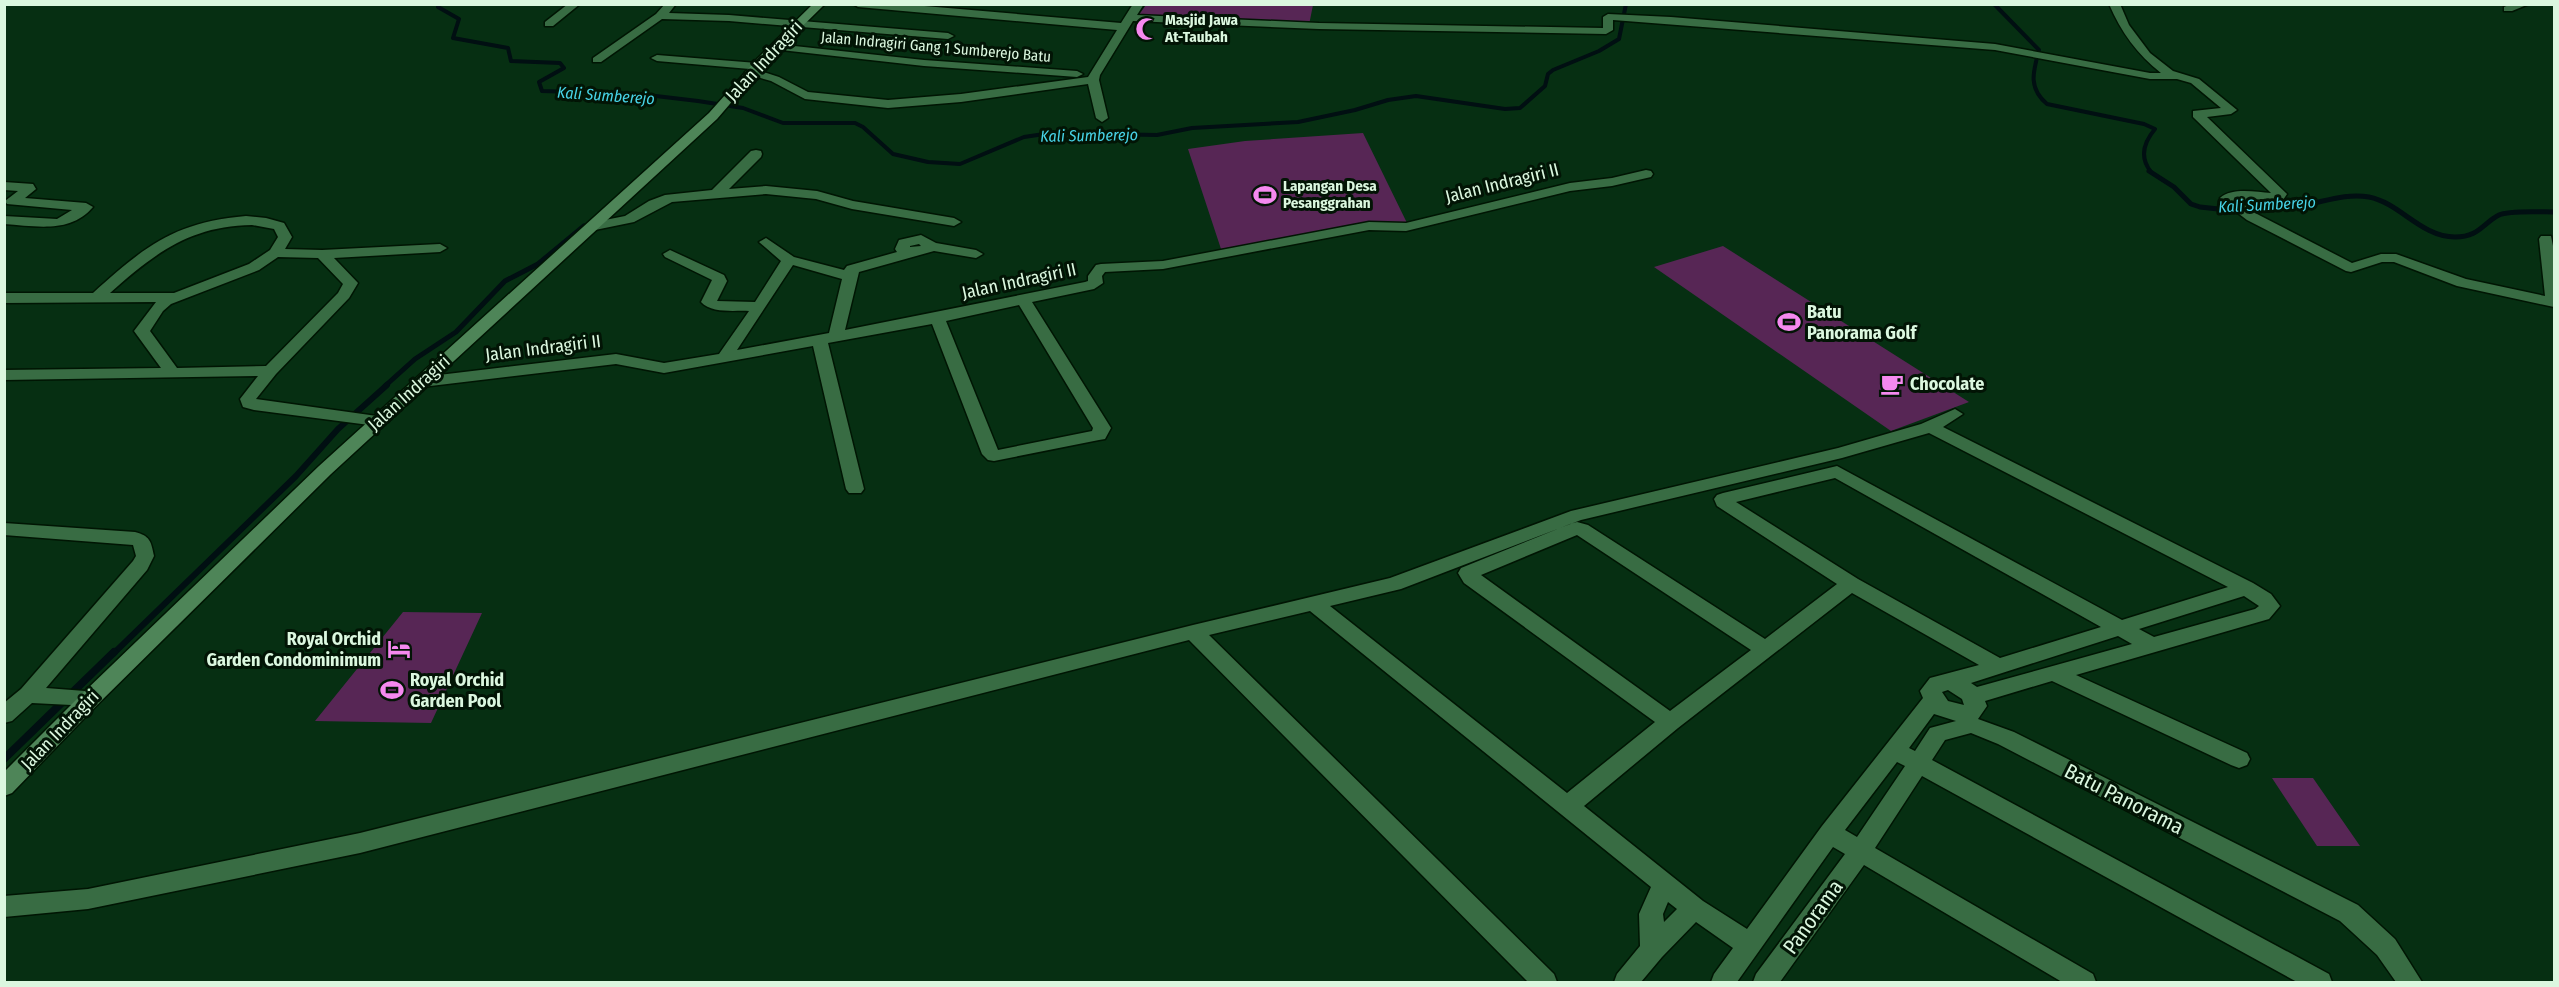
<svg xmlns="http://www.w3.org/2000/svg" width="2559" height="987" font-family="'Fira Sans Condensed',sans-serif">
<rect width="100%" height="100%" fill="#062f12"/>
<!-- green -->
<path fill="#572655" d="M 1146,5 L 1313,5 L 1309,25 L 1138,16 Z
M 1363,133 L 1407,223 L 1363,224 L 1221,249 L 1188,149 L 1245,141 Z
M 1723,246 L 1969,402 L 1891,431 L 1654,267 Z
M 403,612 L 482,613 L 431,723 L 315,721 Z
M 2272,778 L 2313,778 L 2360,846 L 2317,846 Z"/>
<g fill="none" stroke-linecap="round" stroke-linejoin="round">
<!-- stream-far3 -->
<path stroke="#010f12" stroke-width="4" d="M 438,4 L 438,7 L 459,19 L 453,38 L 508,48 L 511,61 L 560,63 L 564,68 L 539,82 L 542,91 L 639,94 L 698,101 L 743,108 L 783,123 L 855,123 L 863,127 L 893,154 L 928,162 L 960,164 L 1024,137 L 1051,133 L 1157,135 L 1192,128 L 1298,122 L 1355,110 L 1388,100 L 1416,96 L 1505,109 L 1520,108 L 1545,86 L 1548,74 L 1553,70 L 1599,51 L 1619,39 L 1626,4
M 1994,4 L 2039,50 C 2033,72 2028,88 2047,104 L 2144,124 L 2155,129 C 2144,142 2139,157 2151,172"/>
<!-- stream-far2 -->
<path stroke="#010f12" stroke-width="5" d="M 2149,171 L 2174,187 L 2191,204 L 2200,207 C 2234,212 2271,211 2305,205 C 2326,201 2347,193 2369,197 C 2400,203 2421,237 2455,237 C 2479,237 2483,223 2499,215 C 2509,210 2542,212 2554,212
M 385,386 L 415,359 L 456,332 L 505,281 L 538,264 L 584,226"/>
<!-- stream-far1 -->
<path stroke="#010f12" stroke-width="6" d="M 113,654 L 296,476 L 338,429 L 387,385"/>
<!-- stream -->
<path stroke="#010f12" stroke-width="8" d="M 4,759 L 114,652"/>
<!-- street casing -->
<g stroke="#001503" stroke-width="3">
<path id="street" d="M 568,4 L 580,4 L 553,26 L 545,26 L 545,22 Z
M 665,4 L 676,4 L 669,13 L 729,15 L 948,33 L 954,36 L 948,39 L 729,21 L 662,19 L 601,62 L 593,62 L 593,58 L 656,14 Z
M 853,4 L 901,4 L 1121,23 L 1133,4 L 1144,4 L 1137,15 L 1319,23 L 1603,28 L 1603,17 L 1608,14 L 1671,17 L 1995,44 L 2150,73 L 2161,73 C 2137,54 2121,32 2109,4 L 2120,4 L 2129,25 L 2150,53 L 2173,71 L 2199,79 L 2237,110 L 2231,114 L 2207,117 L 2287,194 L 2283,200 L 2278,201 L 2238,200 L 2257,214 L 2352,263 L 2381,254 L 2396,254 L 2466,279 L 2545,296 L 2539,239 L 2541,236 L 2551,236 L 2554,251 L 2554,307 L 2457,286 L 2394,262 L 2382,262 L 2351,272 L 2346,271 L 2247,220 L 2222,201 L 2220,198 C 2232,187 2256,192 2271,193 L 2193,117 L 2193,111 L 2221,108 L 2191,83 L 2177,79 L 2150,79 L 1995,50 L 1613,20 L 1613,30 L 1606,34 L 1319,29 L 1133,21 L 1100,75 L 1099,80 L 1108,118 L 1102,122 L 1096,118 L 1088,84 L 961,102 L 888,108 L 805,99 L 771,81 L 747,74 L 745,72 L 750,69 L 657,61 L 651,58 L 657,55 L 757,63 L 763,66 L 754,69 L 779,77 L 808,92 L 888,100 L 961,94 L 1088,77 L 1117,30 L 858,7 Z
M 2511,4 L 2529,4 L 2512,11 L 2504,11 L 2504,7 Z
M 776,44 L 924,60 L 1077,71 L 1083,74 L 1077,77 L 924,66 L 772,49 L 772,45 Z
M 756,150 L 761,151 L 762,154 L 761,157 L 729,189 L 766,186 L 817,191 L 853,201 L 954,218 L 961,222 L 954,226 L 852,209 L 816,199 L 766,194 L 672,202 L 634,222 L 595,230 L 588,226 L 590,223 L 625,216 L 649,201 L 665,195 L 712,190 L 751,151 Z
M 1646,170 L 1651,171 L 1653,174 L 1651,177 L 1612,186 L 1570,191 L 1406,231 L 1369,230 L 1163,269 L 1105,272 L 1102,276 L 1103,283 L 1094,289 L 1032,302 L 1111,428 L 1105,439 L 1099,440 L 994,461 L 988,460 L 982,454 L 932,324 L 828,343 L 864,489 L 861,493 L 849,493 L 846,489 L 813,346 L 664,373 L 616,364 L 422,387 L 414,382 L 422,377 L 616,354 L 664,363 L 719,354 L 749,311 C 735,310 712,314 701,302 L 712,280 L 665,257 L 663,254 L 670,250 L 724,275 L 727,281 L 717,301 L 755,302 L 781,261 L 759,242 L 766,238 L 794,257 L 844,270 L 847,266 L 897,252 L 895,249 L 899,240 L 921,235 L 936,243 L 976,250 L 983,254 L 976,258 L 934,251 L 859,272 L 845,330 L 1085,282 L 1088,281 L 1088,276 L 1096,265 L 1101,264 L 1163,261 L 1369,222 L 1406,223 L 1570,183 L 1612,178 ZM 919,244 L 921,246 L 910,247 L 910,246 ZM 793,265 L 842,279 L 829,333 L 737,350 ZM 1019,305 L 1093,428 L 1092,431 L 998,450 L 946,321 Z
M 4,182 L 33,184 L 36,189 L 25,198 L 86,203 L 93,207 C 70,234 36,226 4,224 L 4,216 L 57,219 L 72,210 L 7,204 L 5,201 L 18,191 L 4,190 Z
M 246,216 L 266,218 L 284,223 L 292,237 L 285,249 L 322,250 L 440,244 L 447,248 L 440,252 L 334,258 L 358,283 L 349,298 L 276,374 L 256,399 L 377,416 L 383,417 L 385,421 L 383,425 L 377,426 L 254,410 L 243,407 L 240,399 L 258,376 L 4,380 L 4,370 L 161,368 L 134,331 L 156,302 L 4,303 L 4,293 L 93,293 C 144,247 174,222 246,216 ZM 252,225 L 274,229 L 278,237 L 270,250 L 249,264 L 174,293 L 110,293 C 155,253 190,226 252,225 ZM 278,257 L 318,258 L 343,284 L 338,293 L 266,366 L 177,368 L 150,331 L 163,311 L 171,304 L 259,270 Z
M 1955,409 L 1963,414 L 1943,427 L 2253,583 L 2271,594 L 2280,606 L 2269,619 L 2076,675 L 2247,753 L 2250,759 L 2247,765 L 2239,768 L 2231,765 L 2052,681 L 1985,701 L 1987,706 L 1978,719 L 2014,732 L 2358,905 L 2395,939 L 2422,982 L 2396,982 L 2377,955 L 2340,921 L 1998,744 L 1971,733 L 1945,740 L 1932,760 L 2329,974 L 2332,982 L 2297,982 L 1922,776 L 1875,848 L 2093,974 L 2096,982 L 2062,982 L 1864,865 L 1780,982 L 1753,982 L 1756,974 L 1845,854 L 1833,847 L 1737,982 L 1711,982 L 1714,974 L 1733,948 L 1696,922 L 1662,957 L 1641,982 L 1614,982 L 1617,974 L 1640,946 L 1639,914 L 1651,887 L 1310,611 L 1209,635 L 1554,974 L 1557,982 L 1528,982 L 1189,640 L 360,853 L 88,909 L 4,917 L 4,896 L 88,889 L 360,833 L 1193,625 L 1390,578 L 1571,511 L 1838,448 L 1921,424 ZM 1929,433 L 2228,587 L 2122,620 L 1837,466 L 1723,493 L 1717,495 L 1714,499 L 1717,506 L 1837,584 L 1765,639 L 1588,525 L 1577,522 L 1570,524 L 1461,568 L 1458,573 L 1464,583 L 1655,722 L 1567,793 L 1330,606 L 1401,589 L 1581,520 L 1842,458 ZM 1835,478 L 2101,627 L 2000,658 L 1858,579 L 1736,502 ZM 1577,535 L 1751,650 L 1670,711 L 1481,575 ZM 1852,593 L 1979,665 L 1930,678 L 1920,691 L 1923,698 L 1822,826 L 1747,929 L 1703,901 L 1584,806 L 1678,728 ZM 2244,596 L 2259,606 L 2255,609 L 2154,637 L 2139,629 ZM 2118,636 L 2132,644 L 1977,687 L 1971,683 ZM 1948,690 L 1962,699 L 1964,705 L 1948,701 L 1942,692 ZM 1934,714 L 1956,721 L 1930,728 L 1915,751 L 1909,748 ZM 1897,762 L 1905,766 L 1857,837 L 1845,830 ZM 1668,902 L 1677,909 L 1664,922 L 1663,914 Z
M 4,523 L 135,532 C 150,536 151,541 154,556 L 147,570 L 46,688 L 98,692 L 102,698 L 98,704 L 91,706 L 32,703 L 12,721 L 4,723 L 4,703 L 21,689 L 133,561 L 136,556 L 133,545 L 4,535 Z"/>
</g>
<!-- secondary casing -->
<g stroke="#001503" stroke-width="3">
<path id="secondary" d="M 813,4 L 825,4 L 766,62 L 717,119 L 331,474 L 98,704 L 12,793 L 4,796 L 4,772 L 84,692 L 319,466 L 709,113 L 758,58 Z"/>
</g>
<!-- street -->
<use href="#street" fill="#386c43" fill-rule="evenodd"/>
<!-- secondary -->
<use href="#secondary" fill="#4e8558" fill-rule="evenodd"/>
</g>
<!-- icons -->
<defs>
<g id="mosque-bare" transform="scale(1.8)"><path d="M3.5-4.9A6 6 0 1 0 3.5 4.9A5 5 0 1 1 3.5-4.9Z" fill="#f589ef" stroke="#021405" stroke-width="2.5" paint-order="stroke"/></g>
<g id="stadium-bare" transform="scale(1.8)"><path d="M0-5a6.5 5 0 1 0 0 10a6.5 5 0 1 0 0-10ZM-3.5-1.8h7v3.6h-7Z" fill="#f589ef" stroke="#021405" stroke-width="2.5" paint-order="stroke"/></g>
<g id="cafe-bare" transform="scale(1.8)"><path d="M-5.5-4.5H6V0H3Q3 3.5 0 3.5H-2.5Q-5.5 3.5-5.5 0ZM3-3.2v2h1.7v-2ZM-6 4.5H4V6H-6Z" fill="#f589ef" stroke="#021405" stroke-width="2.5" paint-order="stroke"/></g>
<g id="hotel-bare" transform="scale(1.8)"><path d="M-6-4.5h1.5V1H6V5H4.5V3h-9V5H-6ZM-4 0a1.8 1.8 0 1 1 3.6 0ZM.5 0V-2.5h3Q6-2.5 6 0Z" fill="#f589ef" stroke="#021405" stroke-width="2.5" paint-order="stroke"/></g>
</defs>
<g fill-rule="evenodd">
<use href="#mosque-bare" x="1147" y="29"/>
<use href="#stadium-bare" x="1265" y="195"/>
<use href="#stadium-bare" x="1789" y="322"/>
<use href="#cafe-bare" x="1892" y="384"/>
<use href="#hotel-bare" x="399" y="649"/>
<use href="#stadium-bare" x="392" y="690"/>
</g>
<g text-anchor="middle" stroke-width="6" stroke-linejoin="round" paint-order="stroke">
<!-- far-poi labels -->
<g font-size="15" font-weight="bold" fill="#dbf7df" stroke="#021405" text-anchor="start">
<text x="1165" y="25">Masjid Jawa<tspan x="1165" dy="17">At-Taubah</tspan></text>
<text x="1283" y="191">Lapangan Desa<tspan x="1283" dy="17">Pesanggrahan</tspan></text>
</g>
<!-- far-street labels -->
<g font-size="15" fill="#dbf7df" stroke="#021405">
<text transform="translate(936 47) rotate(5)" y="5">Jalan Indragiri Gang 1 Sumberejo Batu</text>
</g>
<!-- far-water labels -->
<g font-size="16" font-style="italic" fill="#47d3e7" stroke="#021405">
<text transform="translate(606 95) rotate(4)" y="6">Kali Sumberejo</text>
<text transform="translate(1089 135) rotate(-1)" y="6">Kali Sumberejo</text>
<text transform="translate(2267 204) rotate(-3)" y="6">Kali Sumberejo</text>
</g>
<!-- street labels -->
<g font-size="18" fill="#dbf7df" stroke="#021405">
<text transform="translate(764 61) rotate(-47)" y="6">Jalan Indragiri</text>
<text transform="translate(1502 183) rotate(-14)" y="6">Jalan Indragiri II</text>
<text transform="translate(1019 281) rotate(-12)" y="6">Jalan Indragiri II</text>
<text transform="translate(543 348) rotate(-7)" y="6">Jalan Indragiri II</text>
<text transform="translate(409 393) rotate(-42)" y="6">Jalan Indragiri</text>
<text transform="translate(60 730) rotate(-46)" y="6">Jalan Indragiri</text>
</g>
<!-- poi labels -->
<g font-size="18" font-weight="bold" fill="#dbf7df" stroke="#021405" text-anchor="start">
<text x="1807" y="318">Batu<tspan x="1807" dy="21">Panorama Golf</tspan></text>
<text x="1910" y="390">Chocolate</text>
<text x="381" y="645" text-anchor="end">Royal Orchid<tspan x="381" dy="21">Garden Condominimum</tspan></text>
<text x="410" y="686">Royal Orchid<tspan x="410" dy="21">Garden Pool</tspan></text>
</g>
<!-- near-street labels -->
<g font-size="21" fill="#dbf7df" stroke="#021405">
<text transform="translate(2124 799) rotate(27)" y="7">Batu Panorama</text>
<text transform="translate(1813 917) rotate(-54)" y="7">Panorama</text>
</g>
</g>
<!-- border -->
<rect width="2559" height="987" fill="none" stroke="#dbf7df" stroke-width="12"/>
</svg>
